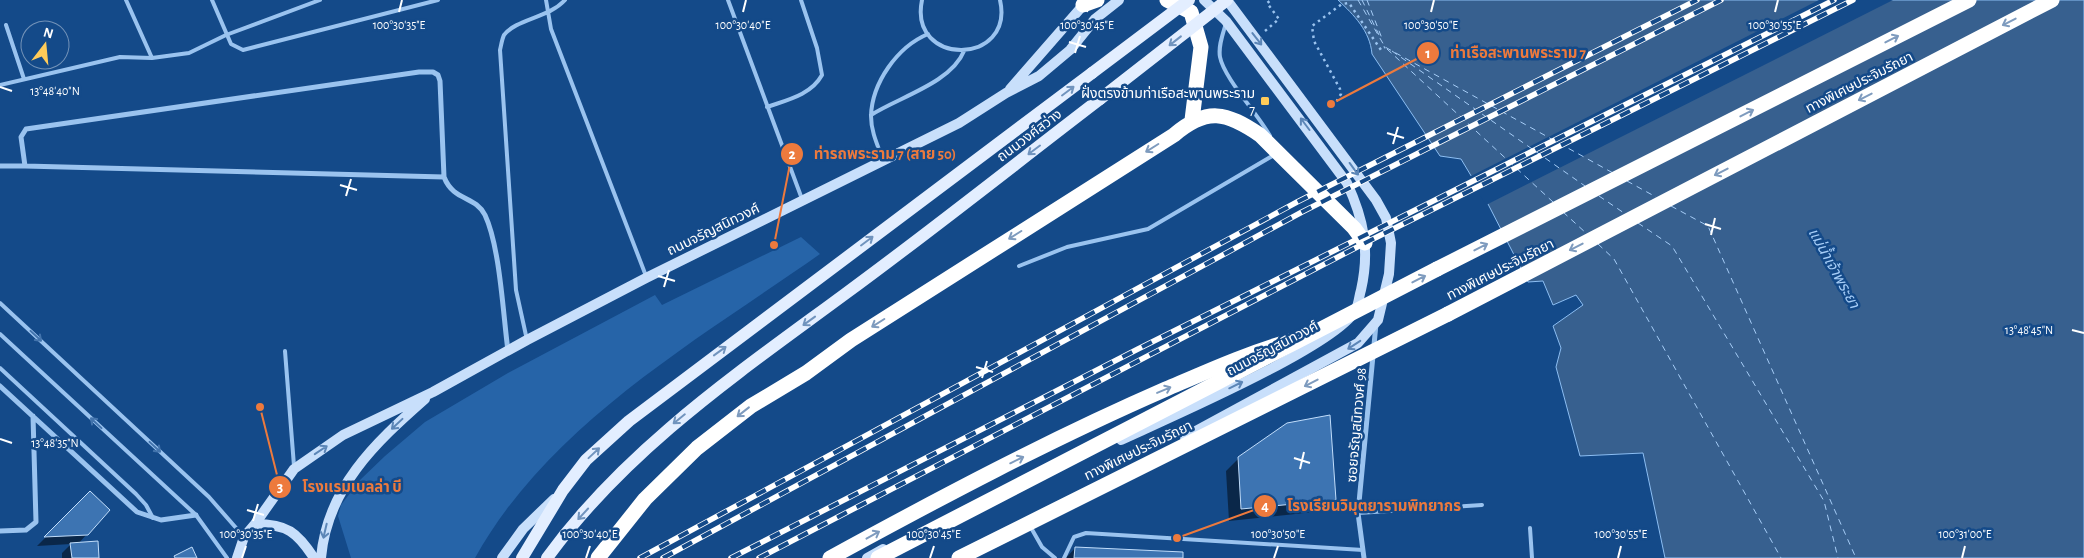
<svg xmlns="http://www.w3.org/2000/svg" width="2084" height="558" font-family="'Alegreya Sans','Noto Sans Thai',sans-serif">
<rect width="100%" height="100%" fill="#144a89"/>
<!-- green -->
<path fill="#2664a8" d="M 801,237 L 820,254 C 699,339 549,424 475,558 L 351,558 L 338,516 L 341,505 L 360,480 L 385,456 L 425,422 L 508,373 L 655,295 L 662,305 Z"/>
<!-- water -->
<path fill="#37608f" stroke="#8cbef3" d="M 1338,0 L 2084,0 L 2084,558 L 1665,558 L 1643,453 L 1580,456 L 1556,367 L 1561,348 L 1553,326 L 1583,305 L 1576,295 L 1553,305 L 1543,281 L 1528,282 L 1488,204 L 1461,159 L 1440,156 L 1372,54 C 1370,31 1354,15 1338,0 Z"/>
<!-- pier -->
<path fill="#144a89" d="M 1819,0 L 1893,0 L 1486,205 L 1469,177 Z"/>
<!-- shadow -->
<path fill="#0007" d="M 1239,458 L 1335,499 L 1323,511 L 1229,521 L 1226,471 Z
M 90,493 L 87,534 L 78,544 L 98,558 L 62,558 L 62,553 L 71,544 L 37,546 Z
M 1075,548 L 1182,558 L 1066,558 Z"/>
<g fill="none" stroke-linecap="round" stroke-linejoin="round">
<!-- ferry -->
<path stroke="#a6cdf7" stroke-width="1" stroke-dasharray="6 5" stroke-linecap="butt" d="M 1358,0 L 1385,47 L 1613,173
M 1362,0 L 1380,37
M 1367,0 L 1383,41
M 1387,49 L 1553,202
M 1392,51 L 1585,186
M 1627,181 L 1656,197
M 1599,196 L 1624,213
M 1671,206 L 1708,226 L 1856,558
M 1563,212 L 1586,233
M 1638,223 L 1672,246 L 1824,501 L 1838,558
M 1598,244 L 1614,259 L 1781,558"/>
</g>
<!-- building -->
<path fill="#3d74b2" stroke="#c1ddfb" d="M 1330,415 L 1336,500 L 1241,509 L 1238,457 L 1287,423 Z
M 90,491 L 110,510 L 88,535 L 44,537 Z
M 98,541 L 99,558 L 72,558 L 70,543 Z
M 192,547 L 197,558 L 175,558 L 174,556 Z
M 1075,547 L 1183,552 L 1183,558 L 1074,558 Z"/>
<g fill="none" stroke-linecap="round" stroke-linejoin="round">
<!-- path -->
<path stroke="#9ac3ef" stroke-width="2.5" stroke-dasharray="2.5 4" stroke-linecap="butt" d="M 1265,31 L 1279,19 L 1267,3 L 1271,0
M 1333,107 L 1341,94 L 1340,89 L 1314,41 L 1312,26 L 1342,4 L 1349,3 L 1381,50 L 1385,47"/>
<!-- service -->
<path stroke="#9ac3ef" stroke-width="4" d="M 126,0 L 152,58
M 212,0 L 231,44 L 243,50 L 438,0
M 546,0 L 551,29 L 646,276
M 728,0 L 802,199
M 922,0 C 908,67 1015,66 1000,0
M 1226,23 C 1223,34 1218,46 1220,57 C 1224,78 1258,114 1270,136
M 6,25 L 24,79
M 0,85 L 120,57 L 152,58 L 189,53 L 226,35 L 320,0
M 767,107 C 787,100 811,95 822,75 L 817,48 L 801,0
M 871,115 C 899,97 951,83 964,51
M 883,160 C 878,146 871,132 871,116 C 872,83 897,47 928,34
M 1019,266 L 1067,247 L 1148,229 L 1274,155
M 0,303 L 209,497 L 244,537
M 0,334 L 196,515 L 227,558
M 527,340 L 516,290 L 500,50 C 501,46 502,39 504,35 C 516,19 549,18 565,0
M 285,351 L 294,466
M 0,368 L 136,494 L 146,505 L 153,518
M 1358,513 L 1482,505
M 1030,526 L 1042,547 L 1055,558
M 1530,528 L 1532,558
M 1064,558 L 1074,537 L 1086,533 L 1363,550"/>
<!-- minor -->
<path stroke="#9ac3ef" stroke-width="5" d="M 0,166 L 25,166 L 21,137 L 26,129 L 419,72 L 433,72 L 438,75 L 440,81 L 444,177 C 454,202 475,195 485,215 C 500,247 503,314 508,351
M 25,166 L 444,177
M 0,386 L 137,512 L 161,520 L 196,515
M 0,531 L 26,530 L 36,522 L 33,416
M 1364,558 L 1358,513 L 1376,324"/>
<!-- secondary -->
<path stroke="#c8dffb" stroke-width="10" d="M 1010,89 L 1086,2
M 1185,437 L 1358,343 L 1378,320 L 1389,274 L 1391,243 L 1386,218 L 1376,200 L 1227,0
M 1121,440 C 1164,420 1341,344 1356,309 C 1359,303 1359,296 1361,290 C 1370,250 1364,220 1347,183 L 1226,21 L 1204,0
M 255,524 C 287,524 297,532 314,558
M 237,558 L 244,537 L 255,524 L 294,469 L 343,435 L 433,392 L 527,340 L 646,278 L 959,123 L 1006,93 L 1039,76 L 1070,50 L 1095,19 L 1119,0
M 321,558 C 327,488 375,443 425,399
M 502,558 L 523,529 L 554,499
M 867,558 L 883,549"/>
<!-- primary -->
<path stroke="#e3eeff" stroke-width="12" d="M 522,558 L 563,490 L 586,460 L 629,421 L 1092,73
M 547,558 C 626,449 738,373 845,294 C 931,231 1015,164 1100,99"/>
<!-- motorway -->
<path stroke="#fff" stroke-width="15" d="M 1167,0 L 1191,12 L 1201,47 L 1192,120
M 1083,5 L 1097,0
M 1437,269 L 1969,0
M 1448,314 L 2052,0
M 598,558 L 645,499 L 697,448 L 751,406 L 806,373 L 851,340 L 1174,135 C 1207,107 1226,112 1260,135 L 1354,228 L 1365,243
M 830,558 C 940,498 1051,439 1166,389 C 1208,371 1250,352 1294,340"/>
<!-- rail casing -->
<g stroke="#fff" stroke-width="5.5">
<path id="rail" d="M 640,558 L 1297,202 L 1697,0
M 663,558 L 1302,212 L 1721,0
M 731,558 L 1138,349 L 1834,0
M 759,558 L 1365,243 L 1853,0"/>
</g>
<!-- rail -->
<use href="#rail" stroke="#144a89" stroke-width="4" stroke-dasharray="11" stroke-linecap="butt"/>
<!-- primary-bridge -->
<path stroke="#e3eeff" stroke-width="12" d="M 1092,73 L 1189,0
M 1100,99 L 1227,0"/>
<!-- motorway-bridge -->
<path stroke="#fff" stroke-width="15" d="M 878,558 L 1437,269
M 959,558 L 1448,314"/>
</g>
<!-- one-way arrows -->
<defs><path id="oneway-shaft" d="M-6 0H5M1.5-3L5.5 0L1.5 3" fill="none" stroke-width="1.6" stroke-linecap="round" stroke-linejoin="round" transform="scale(1.25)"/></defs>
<g stroke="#7e9bbe">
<use href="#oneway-shaft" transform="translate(2009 22) rotate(153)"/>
<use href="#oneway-shaft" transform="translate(1892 39) rotate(-27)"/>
<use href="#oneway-shaft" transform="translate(1865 97) rotate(153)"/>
<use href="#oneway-shaft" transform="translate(1747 113) rotate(-27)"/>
<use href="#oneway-shaft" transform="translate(1152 148) rotate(148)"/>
<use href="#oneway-shaft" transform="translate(1721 172) rotate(153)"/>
<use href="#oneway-shaft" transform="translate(1015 235) rotate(148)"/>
<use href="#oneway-shaft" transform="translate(1481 247) rotate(-27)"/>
<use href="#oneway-shaft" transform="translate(1576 247) rotate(153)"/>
<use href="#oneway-shaft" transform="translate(1419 279) rotate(-27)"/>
<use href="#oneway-shaft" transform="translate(878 323) rotate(148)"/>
<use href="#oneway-shaft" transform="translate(1311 383) rotate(153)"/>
<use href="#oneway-shaft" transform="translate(1164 390) rotate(-23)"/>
<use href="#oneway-shaft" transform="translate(743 412) rotate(142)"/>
<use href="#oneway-shaft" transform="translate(1017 460) rotate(-26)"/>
<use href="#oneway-shaft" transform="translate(873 535) rotate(-29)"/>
</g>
<g stroke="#5c86b7">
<use href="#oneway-shaft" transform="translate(1257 39) rotate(52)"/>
<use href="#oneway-shaft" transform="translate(1305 124) rotate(-127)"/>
<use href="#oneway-shaft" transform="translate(1354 169) rotate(54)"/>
<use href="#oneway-shaft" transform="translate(1354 345) rotate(147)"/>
<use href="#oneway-shaft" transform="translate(1236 385) rotate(-26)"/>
<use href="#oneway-shaft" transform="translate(397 424) rotate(137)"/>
<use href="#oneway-shaft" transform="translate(321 450) rotate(-34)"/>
<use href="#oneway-shaft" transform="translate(325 531) rotate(103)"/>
</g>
<g stroke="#7194be">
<use href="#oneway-shaft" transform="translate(1175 41) rotate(142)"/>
<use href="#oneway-shaft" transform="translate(1068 91) rotate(-37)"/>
<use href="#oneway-shaft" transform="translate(1034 150) rotate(143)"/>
<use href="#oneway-shaft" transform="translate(867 241) rotate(-37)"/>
<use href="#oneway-shaft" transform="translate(809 321) rotate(144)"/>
<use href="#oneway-shaft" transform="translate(720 351) rotate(-36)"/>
<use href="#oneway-shaft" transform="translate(679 419) rotate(141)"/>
<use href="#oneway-shaft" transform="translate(594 453) rotate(-43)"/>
<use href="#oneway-shaft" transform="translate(583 514) rotate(133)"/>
</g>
<g stroke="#4374ad">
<use href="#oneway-shaft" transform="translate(36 336) rotate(43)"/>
<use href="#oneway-shaft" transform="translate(96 423) rotate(-137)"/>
<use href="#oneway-shaft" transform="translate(155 447) rotate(43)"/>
</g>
<!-- ticks -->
<path fill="none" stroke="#fff" stroke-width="2" d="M 399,12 L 402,0M 743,12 L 746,0M 1087,12 L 1090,0M 1431,12 L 1434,0M 1775,12 L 1778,0M 1069,42 L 1086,47M 1075,53 L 1080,36M 0,87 L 12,91M 1387,133 L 1404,138M 1393,144 L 1398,127M 340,185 L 357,190M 346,196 L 351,179M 1705,224 L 1721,229M 1711,235 L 1715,218M 658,276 L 675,281M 664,287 L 669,270M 2072,330 L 2084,333M 976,367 L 993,372M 982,378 L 987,361M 0,439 L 12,443M 1294,458 L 1310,463M 1300,469 L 1304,452M 247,510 L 264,515M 253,521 L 258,504M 242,558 L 246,546M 586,558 L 590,546M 930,558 L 934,546M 1274,558 L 1278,546M 1618,558 L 1621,546M 1962,558 L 1965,546"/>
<!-- markers -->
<rect fill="#ffcb59" stroke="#144a89" stroke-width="2" x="1260" y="96" width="10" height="10" rx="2.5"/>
<g text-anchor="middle" stroke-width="5" stroke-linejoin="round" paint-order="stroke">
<!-- street labels -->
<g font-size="14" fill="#fff" stroke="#144a89">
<text transform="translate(1859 82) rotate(-27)" y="5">ทางพิเศษประจิมรัถยา</text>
<text transform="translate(1029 135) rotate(-37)" y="5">ถนนวงศ์สว่าง</text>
<text transform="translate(713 229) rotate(-26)" y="5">ถนนจรัญสนิทวงศ์</text>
<text transform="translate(1500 269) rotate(-27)" y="5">ทางพิเศษประจิมรัถยา</text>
<text transform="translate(1272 348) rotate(-28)" y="5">ถนนจรัญสนิทวงศ์</text>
<text transform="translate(1356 425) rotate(-85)" y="5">ซอยจรัญสนิทวงศ์ 98</text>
<text transform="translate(1138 450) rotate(-26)" y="5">ทางพิเศษประจิมรัถยา</text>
</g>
<!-- poi labels -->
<g font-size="14" fill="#fff" stroke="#144a89" text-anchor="end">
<text x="1255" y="98">ฝั่งตรงข้ามท่าเรือสะพานพระราม<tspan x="1255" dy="16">7</tspan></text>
</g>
<!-- water labels -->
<g font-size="15" font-style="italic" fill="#a6cdf7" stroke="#144a89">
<text transform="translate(1834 268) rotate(61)" y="5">แม่น้ำเจ้าพระยา</text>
</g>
</g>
<g font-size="12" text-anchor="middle" fill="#fff" stroke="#144a89" stroke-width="5" stroke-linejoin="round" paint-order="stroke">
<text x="399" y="29">100°30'35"E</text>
<text x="743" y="29">100°30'40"E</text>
<text x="1087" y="29">100°30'45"E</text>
<text x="1431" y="29">100°30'50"E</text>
<text x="1775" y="29">100°30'55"E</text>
<text x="55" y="95">13°48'40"N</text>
<text x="2029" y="334">13°48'45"N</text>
<text x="55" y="447">13°48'35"N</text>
<text x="246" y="538">100°30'35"E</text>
<text x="590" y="538">100°30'40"E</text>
<text x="934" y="538">100°30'45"E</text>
<text x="1278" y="538">100°30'50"E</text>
<text x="1621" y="538">100°30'55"E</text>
<text x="1965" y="538">100°31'00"E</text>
</g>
<!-- callouts -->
<path fill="none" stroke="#ed7a3d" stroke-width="2" d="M1331 104L1428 53M774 245L792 154M260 407L280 487M1177 538L1265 506"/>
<g fill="#ed7a3d" stroke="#144a89" stroke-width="2">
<circle cx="1331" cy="104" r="5"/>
<circle cx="774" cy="245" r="5"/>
<circle cx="260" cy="407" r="5"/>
<circle cx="1177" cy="538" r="5"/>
<circle cx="1428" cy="53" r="12"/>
<circle cx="792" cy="154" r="12"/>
<circle cx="280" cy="487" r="12"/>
<circle cx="1265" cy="506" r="12"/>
</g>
<g font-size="15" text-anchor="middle" font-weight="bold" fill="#fff">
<text x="1428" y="58">1</text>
<text x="792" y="159">2</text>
<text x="280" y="492">3</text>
<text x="1265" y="511">4</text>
</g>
<g font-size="15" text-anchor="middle" font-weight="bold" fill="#ed7a3d" stroke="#144a89" stroke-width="5" stroke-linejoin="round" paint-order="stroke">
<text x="1518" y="58">ท่าเรือสะพานพระราม 7</text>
<text x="885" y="159">ท่ารถพระราม 7 (สาย 50)</text>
<text x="352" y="492">โรงแรมเบลล่า บี</text>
<text x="1374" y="511">โรงเรียนวิมุตยารามพิทยากร</text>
</g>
<!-- north arrow -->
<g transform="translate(45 45) rotate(16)"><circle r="24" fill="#144a89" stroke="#7292b8"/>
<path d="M0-4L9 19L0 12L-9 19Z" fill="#ffcb59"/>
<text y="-8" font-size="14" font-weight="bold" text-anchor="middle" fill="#ffffff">N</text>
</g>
</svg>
